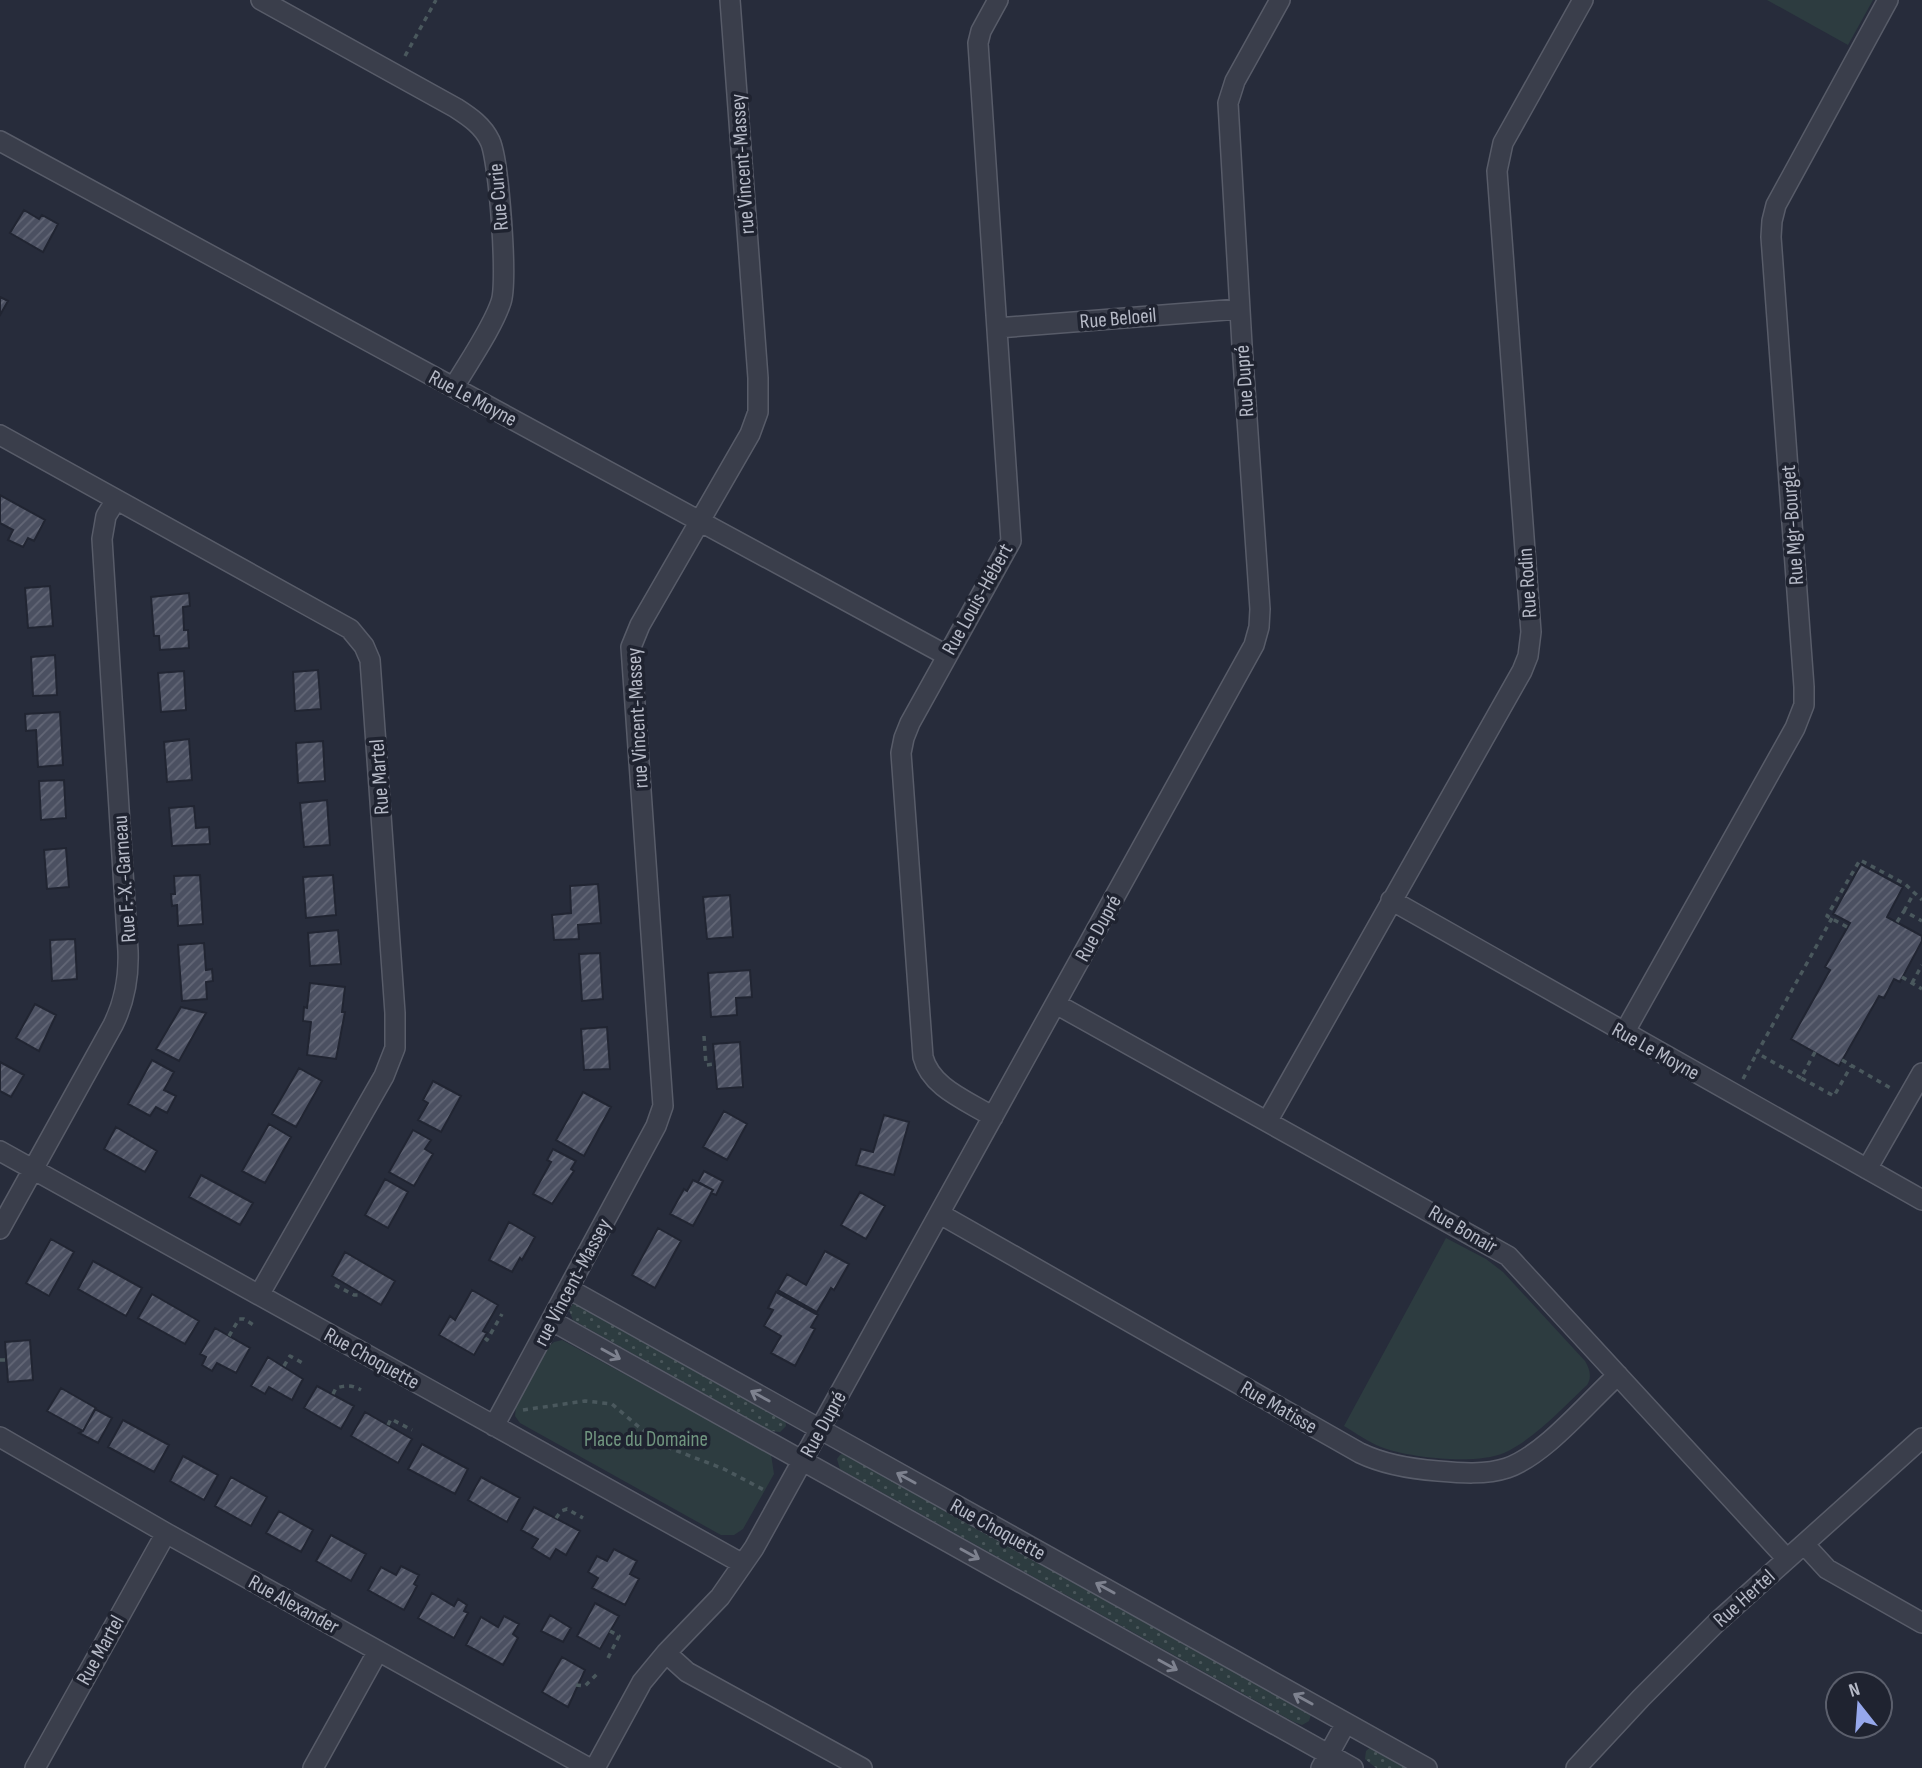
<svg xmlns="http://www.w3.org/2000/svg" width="1922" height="1768" font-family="'Sofia Sans Condensed',sans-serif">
<defs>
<pattern id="grass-dots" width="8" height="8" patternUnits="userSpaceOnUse" patternTransform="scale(1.75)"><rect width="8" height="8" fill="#2d3c40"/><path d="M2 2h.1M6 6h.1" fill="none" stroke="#49565a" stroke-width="1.8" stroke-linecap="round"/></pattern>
<pattern id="building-hatch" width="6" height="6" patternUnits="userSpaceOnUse" patternTransform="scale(1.75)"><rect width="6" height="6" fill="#4b5061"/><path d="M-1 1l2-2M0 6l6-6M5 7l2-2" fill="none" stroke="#636776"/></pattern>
</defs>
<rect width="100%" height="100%" fill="#272c3b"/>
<!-- grass -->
<path fill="url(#grass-dots)" d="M 574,1303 L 578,1303 L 785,1418 L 786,1426 L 780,1432 L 771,1431 L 573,1320 L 569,1310 Z
M 846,1452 L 1311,1714 L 1309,1721 L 1302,1725 L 1294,1722 L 840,1469 L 837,1459 L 840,1455 Z
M 1372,1746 L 1416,1768 L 1376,1768 L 1365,1759 L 1366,1751 Z"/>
<!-- park -->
<path fill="#2d3c40" d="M 1767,0 L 1873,0 L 1848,45 Z
M 1446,1238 L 1486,1259 L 1503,1272 L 1585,1361 C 1590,1369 1592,1378 1587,1385 C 1562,1408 1536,1438 1504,1453 C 1476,1465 1409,1458 1381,1447 C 1368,1442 1356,1433 1344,1426 Z
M 562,1340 L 771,1454 L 774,1474 L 743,1529 L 734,1535 L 721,1535 L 520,1423 L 515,1416 L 516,1406 L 547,1348 L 554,1342 Z"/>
<!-- building -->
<path fill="url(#building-hatch)" stroke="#212532" stroke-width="2" d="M 24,210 L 39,219 L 42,215 L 58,224 L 43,252 L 10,233 Z
M 0,297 L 8,301 L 0,315 Z
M 0,495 L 45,520 L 34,541 L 28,538 L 23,547 L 8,540 L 13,530 L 0,523 Z
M 50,586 L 53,626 L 28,628 L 25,588 Z
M 189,593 L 190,606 L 183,607 L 184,630 L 188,630 L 189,648 L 160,650 L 159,636 L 154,636 L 151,597 Z
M 55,655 L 57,695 L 33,696 L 31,657 Z
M 318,670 L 321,709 L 295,711 L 293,672 Z
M 184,671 L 186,710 L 161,712 L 158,673 Z
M 60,712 L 63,765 L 38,767 L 36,730 L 26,731 L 25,714 Z
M 189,739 L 192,780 L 167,782 L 164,742 Z
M 323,741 L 325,781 L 298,783 L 296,743 Z
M 64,780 L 66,818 L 41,820 L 39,781 Z
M 327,800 L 330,845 L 304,847 L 300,803 Z
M 194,806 L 196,828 L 209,827 L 210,844 L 172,846 L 169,808 Z
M 66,848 L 69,887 L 47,889 L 44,850 Z
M 1861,864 L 1903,887 L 1887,917 L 1922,936 L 1922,941 L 1900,982 L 1894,979 L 1884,998 L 1879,996 L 1839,1066 L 1791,1039 L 1830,970 L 1825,967 L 1850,923 L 1833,914 Z
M 200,875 L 203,924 L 178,926 L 177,905 L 172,906 L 171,894 L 175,894 L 174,876 Z
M 333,875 L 336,915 L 306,918 L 303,877 Z
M 598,884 L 601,923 L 578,925 L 579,939 L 554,940 L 552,915 L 571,913 L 570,886 Z
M 730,895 L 733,937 L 707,939 L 703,897 Z
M 338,930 L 341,964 L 310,966 L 308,933 Z
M 75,939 L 77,979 L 52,981 L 50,940 Z
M 204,943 L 206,970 L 212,969 L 213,981 L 206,982 L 207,999 L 182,1001 L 178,945 Z
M 600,953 L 603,999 L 582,1001 L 579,954 Z
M 750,970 L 752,997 L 736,998 L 737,1015 L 711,1017 L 708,973 Z
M 310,983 L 345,987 L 342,1012 L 345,1012 L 336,1059 L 307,1055 L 311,1022 L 303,1021 L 304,1007 L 307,1008 Z
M 35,1004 L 56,1015 L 39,1051 L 16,1038 Z
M 181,1007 L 206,1013 L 179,1061 L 156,1049 Z
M 607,1027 L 610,1069 L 584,1070 L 581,1029 Z
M 740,1042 L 743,1087 L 717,1089 L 713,1044 Z
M 152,1060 L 174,1072 L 164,1090 L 176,1096 L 167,1113 L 156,1107 L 150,1116 L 128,1104 Z
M 0,1062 L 24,1075 L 11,1097 L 0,1091 Z
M 299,1068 L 322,1081 L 296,1127 L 272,1114 Z
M 433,1081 L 461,1096 L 441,1132 L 418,1120 L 428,1103 L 423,1100 Z
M 583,1092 L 611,1107 L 584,1156 L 556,1140 Z
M 724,1111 L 747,1124 L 727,1160 L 703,1147 Z
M 884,1115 L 909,1122 L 894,1175 L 856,1165 L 861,1149 L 873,1152 Z
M 269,1124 L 291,1137 L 265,1183 L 242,1171 Z
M 116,1127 L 157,1151 L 145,1172 L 104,1149 Z
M 413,1130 L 431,1140 L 425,1149 L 433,1154 L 414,1186 L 389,1172 Z
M 553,1149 L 576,1161 L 571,1169 L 574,1171 L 552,1204 L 533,1194 L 551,1162 L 547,1160 Z
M 704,1171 L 723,1181 L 716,1195 L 711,1193 L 713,1190 L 698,1182 Z
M 201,1175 L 253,1203 L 240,1225 L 189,1197 Z
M 385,1179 L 408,1192 L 388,1228 L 365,1215 Z
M 693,1180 L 713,1190 L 693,1226 L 670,1214 L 684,1189 L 687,1191 Z
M 860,1192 L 885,1206 L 866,1239 L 841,1225 Z
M 509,1222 L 535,1237 L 522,1260 L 520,1258 L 512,1272 L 489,1260 Z
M 658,1228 L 681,1241 L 655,1288 L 632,1275 Z
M 51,1239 L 74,1252 L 49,1296 L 26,1283 Z
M 825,1251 L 849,1264 L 834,1290 L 831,1288 L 817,1312 L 778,1290 L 787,1274 L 806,1285 Z
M 345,1252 L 395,1281 L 381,1305 L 332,1276 Z
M 93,1261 L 142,1288 L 126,1316 L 78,1289 Z
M 472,1290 L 498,1305 L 483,1331 L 487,1333 L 474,1355 L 439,1335 L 450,1316 L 455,1320 Z
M 776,1292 L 818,1315 L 811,1327 L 815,1329 L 795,1366 L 771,1353 L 781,1336 L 764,1326 L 773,1310 L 768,1308 Z
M 152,1294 L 199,1321 L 185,1344 L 138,1318 Z
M 215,1328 L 250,1348 L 236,1373 L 217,1363 L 212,1371 L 202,1365 L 206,1357 L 200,1354 Z
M 30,1340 L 33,1380 L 8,1382 L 5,1342 Z
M 268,1357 L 303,1379 L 292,1400 L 269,1387 L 265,1394 L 251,1386 Z
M 317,1386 L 354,1406 L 341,1429 L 304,1408 Z
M 61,1388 L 96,1408 L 83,1431 L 47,1411 Z
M 95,1409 L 112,1418 L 98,1443 L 79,1433 L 83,1431 Z
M 365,1412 L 412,1439 L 398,1463 L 351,1436 Z
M 123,1420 L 169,1445 L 154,1472 L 108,1447 Z
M 422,1444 L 468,1469 L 455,1494 L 408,1469 Z
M 183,1456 L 218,1475 L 204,1500 L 170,1481 Z
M 231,1477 L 267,1497 L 251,1526 L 215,1506 Z
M 481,1477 L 520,1498 L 507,1522 L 468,1500 Z
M 534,1507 L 580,1531 L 566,1555 L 556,1549 L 550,1559 L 532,1548 L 538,1539 L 521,1530 Z
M 279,1511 L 313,1530 L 301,1552 L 266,1533 Z
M 331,1535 L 366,1554 L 351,1581 L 316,1561 Z
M 614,1549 L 637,1561 L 630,1574 L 639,1579 L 625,1605 L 592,1588 L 598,1578 L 588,1572 L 597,1556 L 607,1561 Z
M 401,1566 L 419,1575 L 414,1584 L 417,1586 L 404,1610 L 368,1590 L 381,1567 L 396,1575 Z
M 432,1593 L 454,1606 L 458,1599 L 467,1605 L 464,1611 L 468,1613 L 454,1638 L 418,1618 Z
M 595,1603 L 619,1616 L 600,1649 L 577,1636 Z
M 550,1615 L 571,1628 L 563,1642 L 541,1631 Z
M 504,1616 L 519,1624 L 513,1634 L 518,1638 L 503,1665 L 466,1645 L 481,1617 L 498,1627 Z
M 562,1657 L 585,1670 L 568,1707 L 542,1692 Z"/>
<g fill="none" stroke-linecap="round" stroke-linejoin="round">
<!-- street casing -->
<g stroke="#585c69" stroke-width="22">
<path id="street" d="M 261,0 L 456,108 C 470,117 483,126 490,141 C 499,160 508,282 501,302 C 493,327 468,363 454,387
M 0,141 L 946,655
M 997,328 L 1239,309
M 0,435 L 350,629 L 364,646 L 370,660 L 395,1013 L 395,1048 L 384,1076 L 259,1295
M 1391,900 L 1922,1200
M 1056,1004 L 1508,1256 L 1787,1559
M 1624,1033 L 1795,728 L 1804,705 L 1804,687 L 1771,237 L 1772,221 L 1776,205 L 1888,0
M 993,1117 C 968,1101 931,1088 923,1057 L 901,753 L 904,738 L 910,723 L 1011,541 L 978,43 L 981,31 L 998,0
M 1268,1120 L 1522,671 L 1528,656 L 1531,632 L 1497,171 L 1503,143 L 1583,0
M 0,1151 L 743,1564
M 1867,1169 L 1922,1073
M 940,1214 L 1360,1453 C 1385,1465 1411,1469 1438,1471 C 1460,1473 1486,1475 1507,1468 C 1545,1455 1588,1402 1618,1375
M 0,1229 L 113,1025 C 125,1001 129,978 128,951 L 102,539 L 106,516 L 116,500
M 569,1289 L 1427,1768
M 552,1321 L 1353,1768
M 494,1426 L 656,1126 L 663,1106 L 631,647 L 640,625 L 750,434 L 758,412 L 758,378 L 730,0
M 0,1437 L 166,1533 L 589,1768
M 1804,1544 L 1827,1569 L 1922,1623
M 666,1653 L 687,1672 L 862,1768
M 35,1768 L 166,1533
M 313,1768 L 378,1651
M 595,1768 L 642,1682 L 666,1653 L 720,1597 L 754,1548 L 1254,645 L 1259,627 L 1260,609 L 1242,345 L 1228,103 L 1235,81 L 1280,0
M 1321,1768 L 1346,1723
M 1576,1768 L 1641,1698 L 1716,1623 L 1922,1438"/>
</g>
<!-- path -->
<path stroke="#4a585d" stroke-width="3.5" stroke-dasharray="5 5" stroke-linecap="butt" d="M 405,56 L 436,0
M 1904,911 L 1914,893
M 1897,922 L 1904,911 L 1922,921
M 1847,927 L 1827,916 L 1860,860 L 1905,884 L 1922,900
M 1902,977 L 1922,989
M 1912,983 L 1922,965
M 704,1036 L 706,1065 L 715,1064
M 1815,1052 L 1801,1078 L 1834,1096 L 1851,1066
M 1842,1060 L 1892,1089
M 1801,1078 L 1757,1053 L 1832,918
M 1743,1079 L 1757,1053
M 335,1285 L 354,1295 L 358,1295 L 360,1292
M 229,1336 L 239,1319 L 244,1319 L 255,1326
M 485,1338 L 487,1340 L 502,1314
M 0,1360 L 6,1360
M 284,1366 L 290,1356 L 306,1365
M 333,1394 L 336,1388 C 346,1385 352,1385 361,1390
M 523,1410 L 585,1401 L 612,1404 L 659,1444 L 724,1469 L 766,1491
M 388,1425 L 391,1419 L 412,1430
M 556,1518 L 561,1511 L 567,1509 L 583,1518
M 608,1658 L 619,1636 L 610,1631
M 576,1685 L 585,1686 L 598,1673"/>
<!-- street -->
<use href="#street" stroke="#3a3e4b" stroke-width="19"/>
</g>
<!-- one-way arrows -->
<defs><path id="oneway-shaft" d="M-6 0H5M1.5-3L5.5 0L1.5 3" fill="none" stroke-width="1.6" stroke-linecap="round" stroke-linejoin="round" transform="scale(1.75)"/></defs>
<g stroke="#7e828f">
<use href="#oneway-shaft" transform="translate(611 1354) rotate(29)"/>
<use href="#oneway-shaft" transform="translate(760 1396) rotate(-151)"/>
<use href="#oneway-shaft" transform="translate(906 1478) rotate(-151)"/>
<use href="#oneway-shaft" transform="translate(970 1554) rotate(29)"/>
<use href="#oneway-shaft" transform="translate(1105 1588) rotate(-151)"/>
<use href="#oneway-shaft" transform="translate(1168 1665) rotate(29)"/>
<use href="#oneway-shaft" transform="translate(1303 1699) rotate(-151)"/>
</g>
<g text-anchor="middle" stroke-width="7" stroke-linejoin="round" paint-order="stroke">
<!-- street labels -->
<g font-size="21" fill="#b6bac7" stroke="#1f2330">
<text transform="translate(742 164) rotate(-94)" y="7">rue Vincent-Massey</text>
<text transform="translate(498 197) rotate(-95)" y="7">Rue Curie</text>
<text transform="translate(1118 318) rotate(-5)" y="7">Rue Beloeil</text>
<text transform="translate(1244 381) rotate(-94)" y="7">Rue Dupré</text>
<text transform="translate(473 398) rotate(28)" y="7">Rue Le Moyne</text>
<text transform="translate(1792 525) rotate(-94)" y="7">Rue Mgr-Bourget</text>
<text transform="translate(1527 583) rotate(-94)" y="7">Rue Rodin</text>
<text transform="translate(977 599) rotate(-61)" y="7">Rue Louis-Hébert</text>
<text transform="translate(637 718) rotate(-93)" y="7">rue Vincent-Massey</text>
<text transform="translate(379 777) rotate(-94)" y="7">Rue Martel</text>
<text transform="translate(124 879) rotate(-94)" y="7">Rue F.-X.-Garneau</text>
<text transform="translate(1098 928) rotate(-61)" y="7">Rue Dupré</text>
<text transform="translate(1656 1051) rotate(29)" y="7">Rue Le Moyne</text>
<text transform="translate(1463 1229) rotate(30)" y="7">Rue Bonair</text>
<text transform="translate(572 1282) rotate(-62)" y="7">rue Vincent-Massey</text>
<text transform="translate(372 1358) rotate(29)" y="7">Rue Choquette</text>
<text transform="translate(1279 1407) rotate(30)" y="7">Rue Matisse</text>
<text transform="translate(823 1424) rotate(-61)" y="7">Rue Dupré</text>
<text transform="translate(998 1529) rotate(29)" y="7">Rue Choquette</text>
<text transform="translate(1744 1598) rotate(-42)" y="7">Rue Hertel</text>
<text transform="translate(294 1604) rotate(29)" y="7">Rue Alexander</text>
<text transform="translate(100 1650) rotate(-61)" y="7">Rue Martel</text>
</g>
<!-- park labels -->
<g font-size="21" fill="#70957f" stroke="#1f2330">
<text x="646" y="1446">Place du Domaine</text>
</g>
</g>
<!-- north arrow -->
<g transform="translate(1859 1705) rotate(343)"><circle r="33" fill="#1f2330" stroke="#5b5f6c" stroke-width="2"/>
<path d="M0-5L12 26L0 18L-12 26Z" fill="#96a8ec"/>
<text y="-10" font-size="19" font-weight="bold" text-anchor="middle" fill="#b6bac7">N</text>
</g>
</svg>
